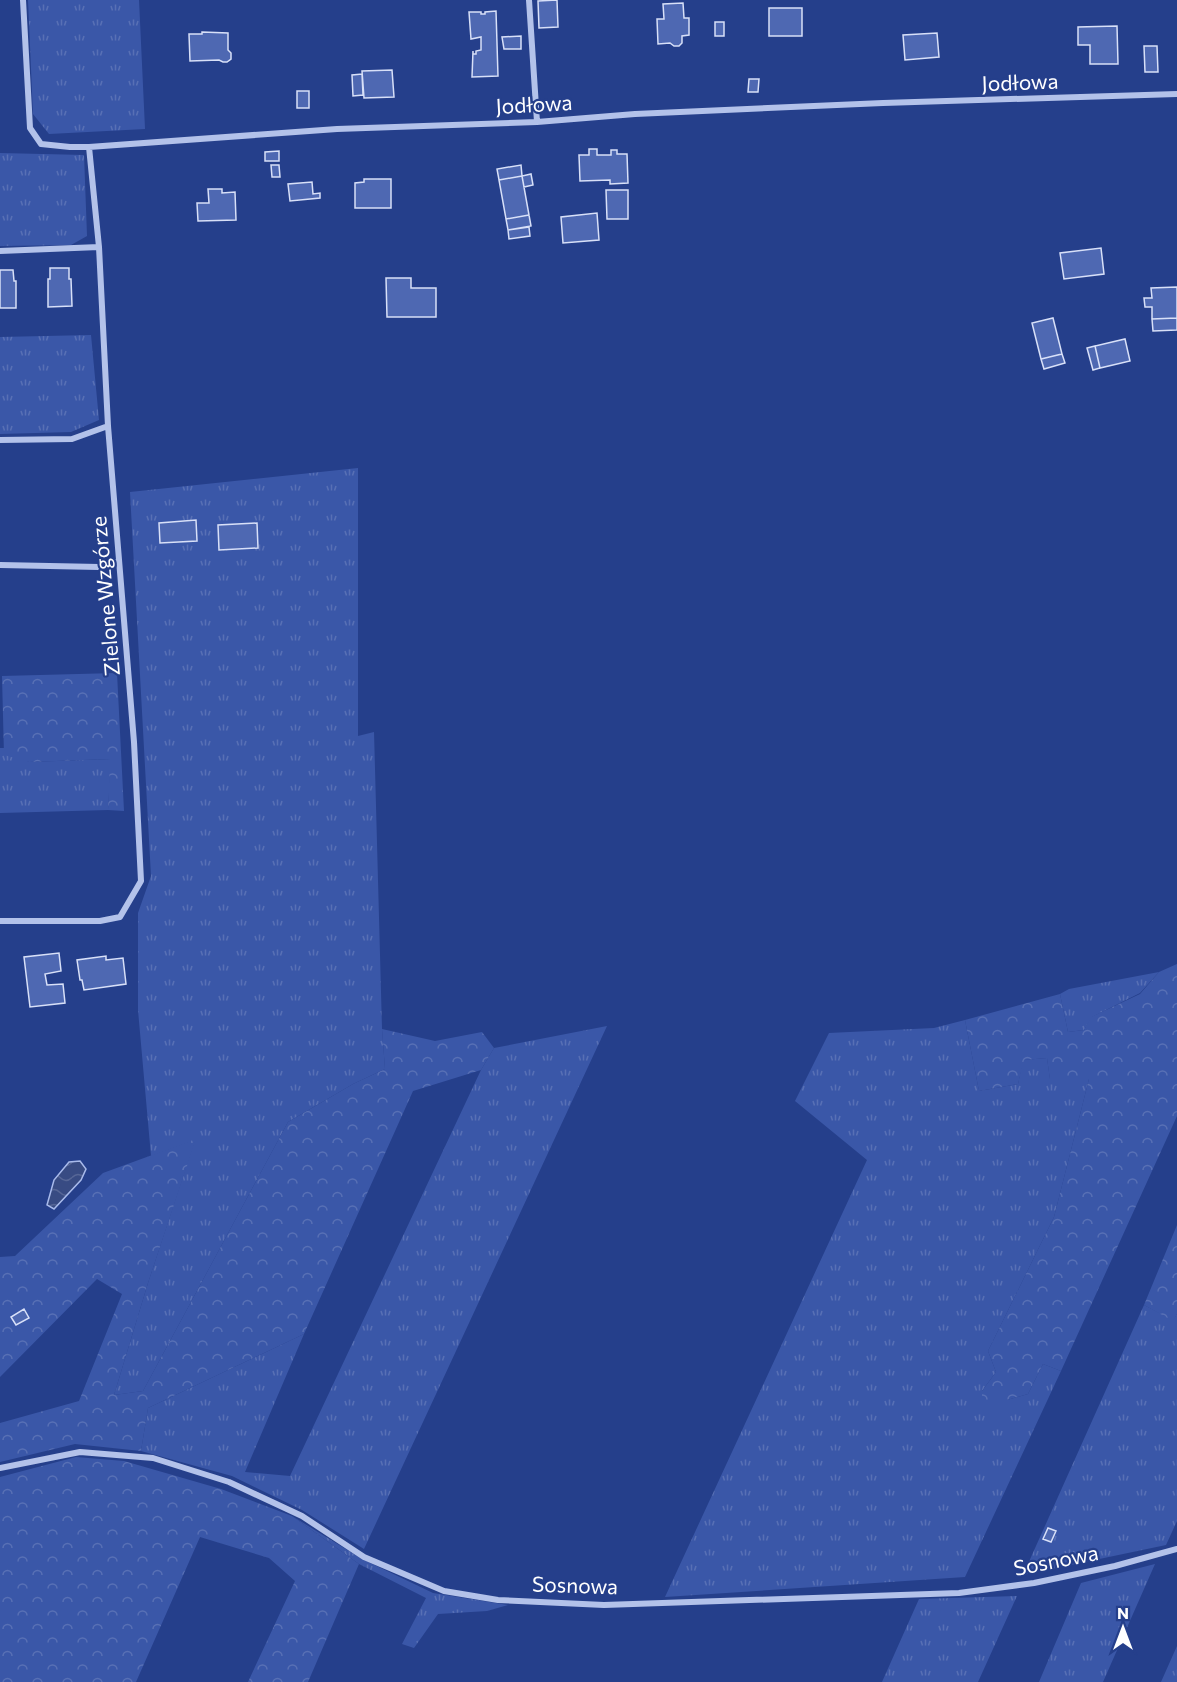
<svg xmlns="http://www.w3.org/2000/svg" width="1177" height="1682" font-family="Commissioner,sans-serif">
<defs>
<pattern id="grass-tufts" width="24" height="20" patternUnits="userSpaceOnUse" patternTransform="scale(1.5)"><rect width="24" height="20" fill="#3a57a8"/><path d="M3 7l-1-3M5 7V3M7 7l1-3M15 17l-1-3M17 17v-4M19 17l1-3" fill="none" stroke="#5870b5"/></pattern>
<pattern id="forest-crowns" width="20" height="18" patternUnits="userSpaceOnUse" patternTransform="scale(1.5)"><rect width="20" height="18" fill="#3a57a8"/><path d="M2 6a3 3 0 1 1 6 0M12 15a3 3 0 1 1 6 0" fill="none" stroke="#5870b5"/></pattern>
<pattern id="water-waves" width="16" height="10" patternUnits="userSpaceOnUse" patternTransform="scale(1.5)"><rect width="16" height="10" fill="#384b83"/><path d="M0 5q4-4 8 0t8 0" fill="none" stroke="#566696"/></pattern>
</defs>
<rect width="100%" height="100%" fill="#253f8b"/>
<!-- grass -->
<path fill="url(#grass-tufts)" d="M 28,0 L 139,0 L 145,129 L 49,134 L 33,114 Z
M 0,153 L 84,155 L 87,236 L 71,245 L 0,246 Z
M 91,335 L 99,420 L 71,432 L 0,434 L 0,337 Z
M 358,468 L 358,736 L 374,732 L 382,1029 L 385,1069 L 353,1084 L 288,1122 L 143,1391 L 114,1395 L 148,1283 L 195,1140 L 151,1156 L 138,1010 L 138,913 L 151,876 L 130,492 Z
M 0,748 L 4,748 L 29,762 L 111,759 L 108,810 L 0,813 Z
M 1159,972 L 1140,993 L 1092,1017 L 1084,1030 L 1068,1032 L 1060,994 L 1069,989 Z
M 965,1020 L 979,1091 L 1018,1084 L 1023,1060 L 1047,1058 L 1050,1079 L 1089,1079 L 1054,1217 L 988,1351 L 996,1372 L 982,1391 L 1007,1400 L 1028,1394 L 1043,1364 L 1061,1371 L 965,1577 L 665,1597 L 867,1160 L 795,1101 L 829,1033 L 934,1028 Z
M 607,1026 L 364,1549 L 302,1510 L 232,1476 L 141,1451 L 148,1408 L 304,1334 L 245,1472 L 290,1476 L 481,1070 L 494,1048 Z
M 1144,1305 L 1173,1320 L 1177,1314 L 1177,1521 L 1166,1545 L 1023,1575 Z
M 292,1516 L 362,1559 L 433,1593 L 508,1605 L 487,1611 L 438,1614 L 414,1648 L 402,1644 L 426,1598 L 359,1564 Z
M 1155,1564 L 1103,1682 L 1039,1682 L 1081,1583 Z
M 1017,1596 L 978,1682 L 882,1682 L 919,1599 Z
M 1177,1646 L 1177,1682 L 1161,1682 Z"/>
<!-- forest -->
<path fill="url(#forest-crowns)" d="M 117,673 L 124,811 L 108,810 L 110,759 L 29,762 L 4,755 L 2,676 Z
M 1177,964 L 1177,1116 L 1061,1371 L 1043,1364 L 1028,1394 L 1007,1400 L 1002,1407 L 982,1407 L 982,1391 L 996,1372 L 988,1351 L 1054,1217 L 1089,1079 L 1050,1080 L 1047,1058 L 1024,1060 L 1018,1084 L 979,1091 L 965,1020 L 1060,994 L 1068,1032 L 1084,1030 L 1091,1017 L 1140,994 L 1159,972 Z
M 382,1029 L 435,1041 L 482,1032 L 494,1048 L 481,1070 L 413,1091 L 304,1334 L 148,1408 L 141,1451 L 75,1444 L 0,1462 L 0,1423 L 79,1401 L 122,1294 L 97,1279 L 0,1377 L 0,1257 L 15,1256 L 103,1173 L 196,1139 L 148,1283 L 114,1395 L 143,1391 L 288,1122 L 353,1084 L 385,1069 Z
M 1177,1225 L 1177,1314 L 1173,1321 L 1144,1305 Z
M 76,1457 L 124,1461 L 221,1489 L 292,1516 L 359,1564 L 308,1682 L 248,1682 L 295,1581 L 269,1558 L 200,1537 L 136,1682 L 0,1682 L 0,1477 Z"/>
<!-- water -->
<path fill="url(#water-waves)" stroke="#a8baeb" stroke-width="1.5" d="M 80,1161 L 86,1169 L 81,1180 L 54,1209 L 47,1205 L 54,1180 L 69,1162 Z"/>
<!-- building -->
<path fill="#4e68b2" stroke="#d8e0f8" stroke-width="1.5" d="M 557,0 L 558,27 L 539,28 L 538,1 Z
M 683,3 L 684,18 L 689,18 L 689,35 L 682,36 L 682,43 L 679,46 L 674,46 L 670,43 L 658,44 L 657,19 L 664,19 L 663,4 Z
M 769,8 L 802,8 L 802,36 L 769,36 Z
M 496,11 L 498,76 L 472,77 L 473,51 L 473,54 L 476,54 L 476,51 L 481,50 L 481,37 L 471,39 L 469,12 L 481,12 L 481,14 L 485,14 L 485,12 Z
M 715,22 L 724,22 L 724,36 L 715,36 Z
M 1117,26 L 1118,64 L 1090,64 L 1090,45 L 1078,45 L 1078,27 Z
M 202,32 L 228,33 L 228,50 L 231,53 L 231,59 L 227,62 L 223,62 L 219,60 L 190,61 L 189,34 L 202,34 Z
M 937,33 L 939,57 L 905,60 L 903,35 Z
M 521,36 L 521,49 L 504,49 L 502,37 Z
M 1144,46 L 1157,46 L 1158,72 L 1145,72 Z
M 392,70 L 394,97 L 364,98 L 362,71 Z
M 362,74 L 363,95 L 353,96 L 352,75 Z
M 749,79 L 759,79 L 758,92 L 748,92 Z
M 297,91 L 309,91 L 309,108 L 297,108 Z
M 589,149 L 597,149 L 597,155 L 611,155 L 611,150 L 617,150 L 617,154 L 627,154 L 628,183 L 610,184 L 610,180 L 580,181 L 579,155 L 589,155 Z
M 279,151 L 279,161 L 265,161 L 265,152 Z
M 271,165 L 279,165 L 280,177 L 272,177 Z
M 521,165 L 522,176 L 499,180 L 497,169 Z
M 531,174 L 533,185 L 524,187 L 522,176 Z
M 522,176 L 529,215 L 506,219 L 499,180 Z
M 364,179 L 391,179 L 391,208 L 355,208 L 355,183 L 364,182 Z
M 312,182 L 313,194 L 320,193 L 320,198 L 290,201 L 288,184 Z
M 208,189 L 222,189 L 222,193 L 235,192 L 236,220 L 198,221 L 197,203 L 209,203 Z
M 606,190 L 628,190 L 628,219 L 607,219 Z
M 597,213 L 599,240 L 563,243 L 561,217 Z
M 529,215 L 531,226 L 508,230 L 506,219 Z
M 529,227 L 530,236 L 509,239 L 508,230 Z
M 1101,248 L 1104,274 L 1064,279 L 1060,253 Z
M 50,268 L 69,268 L 69,279 L 71,279 L 72,306 L 48,307 L 48,279 L 50,279 Z
M 0,270 L 13,270 L 14,281 L 16,281 L 16,308 L 0,308 Z
M 386,278 L 411,278 L 411,288 L 436,288 L 436,317 L 387,317 Z
M 1177,287 L 1177,318 L 1152,319 L 1152,307 L 1145,307 L 1144,298 L 1152,298 L 1151,288 Z
M 1053,318 L 1062,354 L 1041,359 L 1032,323 Z
M 1177,318 L 1177,330 L 1153,331 L 1152,319 Z
M 1125,339 L 1130,361 L 1100,368 L 1095,346 Z
M 1095,346 L 1100,368 L 1093,370 L 1087,348 Z
M 1062,354 L 1065,363 L 1044,369 L 1041,359 Z
M 196,520 L 197,541 L 160,543 L 159,523 Z
M 257,523 L 258,548 L 219,550 L 218,525 Z
M 59,953 L 61,971 L 45,974 L 47,985 L 63,984 L 65,1003 L 30,1007 L 24,957 Z
M 106,956 L 106,960 L 123,958 L 126,984 L 84,990 L 82,980 L 80,980 L 77,960 Z
M 24,1309 L 29,1318 L 16,1325 L 11,1317 Z
M 1048,1528 L 1056,1531 L 1051,1542 L 1043,1539 Z"/>
<g fill="none" stroke-linecap="round" stroke-linejoin="round">
<!-- minor -->
<path stroke="#b3c2ea" stroke-width="6" d="M 23,0 L 30,128 L 41,144 L 70,147 L 89,147 L 337,129 L 537,122 L 635,114 L 883,103 L 1177,94
M 529,0 L 537,122
M 0,251 L 99,247
M 0,440 L 72,439 L 108,426
M 0,565 L 99,567 L 119,561
M 0,921 L 100,921 L 120,917 L 141,881 L 134,742 L 108,426 L 99,247 L 89,147
M 0,1468 L 80,1452 L 153,1458 L 229,1482 L 302,1516 L 364,1557 L 444,1591 L 498,1600 L 604,1605 L 959,1593 L 1034,1583 L 1115,1566 L 1177,1549"/>
</g>
<g text-anchor="middle" stroke-width="4.5" stroke-linejoin="round" paint-order="stroke">
<!-- street labels -->
<g font-size="21" fill="#fff" stroke="#253f8b">
<text transform="translate(1020 83) rotate(-2)" y="7">Jodłowa</text>
<text transform="translate(534 105) rotate(-3)" y="7">Jodłowa</text>
<text transform="translate(106 596) rotate(-95)" y="7">Zielone Wzgórze</text>
<text transform="translate(1056 1561) rotate(-11)" y="7">Sosnowa</text>
<text transform="translate(575 1586) rotate(2)" y="7">Sosnowa</text>
</g>
</g>
<!-- north arrow -->
<g transform="translate(1123 1628)" stroke="#253f8b" stroke-width="4.5" paint-order="stroke">
<path d="M0-4.5L10 22L0 15L-10 22Z" fill="#ffffff"/>
<text y="-9" font-size="16" font-weight="bold" text-anchor="middle" fill="#ffffff">N</text>
</g>
</svg>
